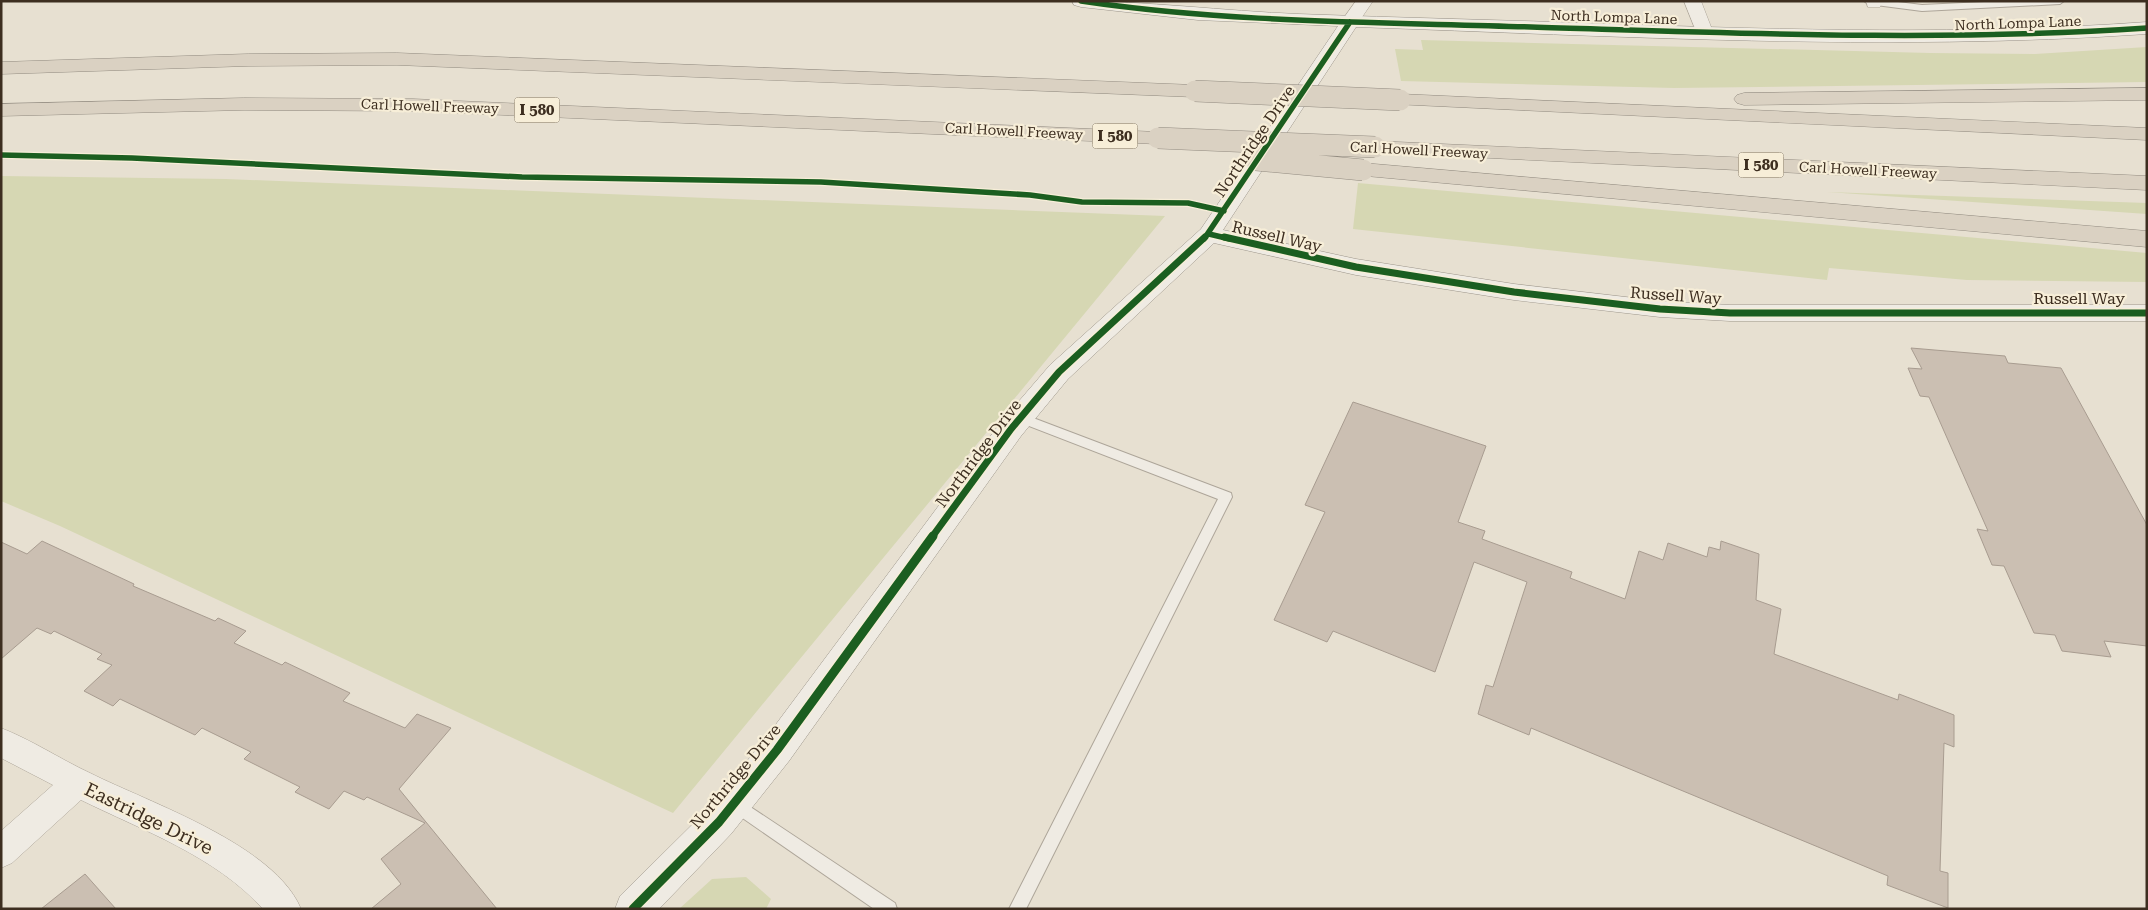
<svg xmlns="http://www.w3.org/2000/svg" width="2148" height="910" font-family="'Roboto Serif',serif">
<rect width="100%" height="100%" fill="#e7e0d1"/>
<!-- green -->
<path fill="#d6d7b3" d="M 1421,40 L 1930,53 L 2035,54 L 2147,47 L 2147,82 L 1674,88 L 1401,81 L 1395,49 L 1423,50 Z
M 1,176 L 226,179 L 1165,216 L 673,813 L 60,526 L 1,501 Z
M 1358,183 L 2147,253 L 2147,282 L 1967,280 L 1829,268 L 1827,280 L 1353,229 Z
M 1827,192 L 2147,203 L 2147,214 Z
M 746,877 L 771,899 L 766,909 L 679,909 L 712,879 Z"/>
<!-- building -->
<path fill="#cbbfb2" stroke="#a89c90" d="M 1911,348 L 2005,356 L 2008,363 L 2061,368 L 2147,525 L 2147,646 L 2104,641 L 2111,657 L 2062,651 L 2055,635 L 2034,633 L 2004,566 L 1992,565 L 1977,529 L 1988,531 L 1929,397 L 1920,396 L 1908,368 L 1922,369 Z
M 1353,402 L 1486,446 L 1458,522 L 1485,531 L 1482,539 L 1572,572 L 1570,578 L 1625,599 L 1639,551 L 1663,560 L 1668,543 L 1707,557 L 1709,547 L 1720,550 L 1721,541 L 1759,554 L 1756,600 L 1781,609 L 1774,654 L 1898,700 L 1899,694 L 1954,715 L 1954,747 L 1944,743 L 1940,871 L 1948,873 L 1948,908 L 1887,885 L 1888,876 L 1531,728 L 1529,735 L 1478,714 L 1486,685 L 1493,687 L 1527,582 L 1474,562 L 1435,672 L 1333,631 L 1327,642 L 1274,620 L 1325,512 L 1305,505 Z
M 42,541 L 134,584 L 133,586 L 215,621 L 218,618 L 246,631 L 234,643 L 282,665 L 285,662 L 350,693 L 343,701 L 405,728 L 417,714 L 451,728 L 399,789 L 497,909 L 371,909 L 401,884 L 381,859 L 425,823 L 367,797 L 364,800 L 344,791 L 329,809 L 295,792 L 300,787 L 244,759 L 251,752 L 202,728 L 195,735 L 120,699 L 113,706 L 84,691 L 112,665 L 97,659 L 102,654 L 54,631 L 51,634 L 37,628 L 1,659 L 1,542 L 27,554 Z
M 85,874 L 116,909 L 41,909 Z"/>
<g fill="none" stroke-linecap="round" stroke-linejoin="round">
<!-- lane casing -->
<g stroke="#ada599" stroke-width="2">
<path id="lane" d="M 1864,1 L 1890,1 L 1922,5 L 2005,1 L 2064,1 L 2060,4 L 1922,11 L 1868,4 Z
M 1020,413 L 1231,493 L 1232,497 L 1026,909 L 1009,909 L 1218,499 L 1016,421 L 1014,418 L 1016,415 Z
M 734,796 L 895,903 L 897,909 L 874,909 L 728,808 L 726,803 L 728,798 Z"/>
</g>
<!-- street casing -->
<g stroke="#ada599" stroke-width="1">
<path id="street" d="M 1356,1 L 1373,1 L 1356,26 L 1344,26 L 1341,22 Z
M 1684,1 L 1701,1 L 1713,32 L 1710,36 L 1698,36 Z
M 1866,1 L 1882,1 L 1880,7 L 1868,7 Z
M 1,728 C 32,740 60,759 90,773 C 150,803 275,845 301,909 L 263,909 C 215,856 144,831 81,800 L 12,863 L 1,868 L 1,831 L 53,785 L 1,758 Z"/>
</g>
<!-- secondary casing -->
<g stroke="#9c958a" stroke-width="1">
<path id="secondary" d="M 1072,1 C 1147,1 1223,11 1298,14 C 1403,18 1507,20 1612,24 C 1791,30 1968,35 2147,22 L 2147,34 C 1884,52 1619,36 1356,27 L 1223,230 L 1356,259 L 1514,284 L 1660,301 L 1730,305 L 2147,305 L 2147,321 L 1730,321 L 1660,317 L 1514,300 L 1356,275 L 1214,243 L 1068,379 L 1021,436 L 789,761 L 731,834 L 659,909 L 615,909 L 620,896 L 707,810 L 765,739 L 1001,422 L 1050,365 L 1201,229 L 1338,26 L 1198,20 L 1081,7 L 1074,5 Z"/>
</g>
<!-- highway casing -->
<g stroke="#928b80" stroke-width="1">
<path id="highway" d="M 397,53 L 1195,85 L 1202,87 L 1205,91 L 1202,95 L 1195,97 L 397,65 L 248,66 L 1,74 L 1,62 L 248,54 Z
M 2147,88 L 2147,100 L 1744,105 L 1737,103 L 1734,99 L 1737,95 L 1744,93 Z
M 1400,94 L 2147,128 L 2147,140 L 1393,104 L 1390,100 L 1393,96 Z
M 244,98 L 413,99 L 1158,132 L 1166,133 L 1169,138 L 1166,143 L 1158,144 L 413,111 L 244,110 L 1,116 L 1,104 Z
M 1375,141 L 2147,176 L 2147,190 L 1367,152 L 1364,147 L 1367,142 Z
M 1363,163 L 2147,231 L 2147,247 L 1355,175 L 1352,170 L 1355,165 Z"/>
</g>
<!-- lane -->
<use href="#lane" fill="#efebe3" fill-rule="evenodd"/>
<!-- street -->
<use href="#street" fill="#efebe3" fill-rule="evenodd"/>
<!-- secondary -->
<use href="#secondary" fill="#efebe3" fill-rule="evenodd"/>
<!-- highway -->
<use href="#highway" fill="#dad1c2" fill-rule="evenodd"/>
<!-- highway-bridge casing -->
<g stroke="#928b80" stroke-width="22" stroke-linecap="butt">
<path id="highway-bridge" d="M 1195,91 L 1400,100
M 1158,138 L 1375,147
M 1256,160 L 1363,170"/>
</g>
<!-- highway-bridge -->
<use href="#highway-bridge" stroke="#dad1c2" stroke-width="21"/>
<!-- cycleway-far2 casing -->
<g stroke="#f7eed8" stroke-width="8">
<path id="cycleway-far2" d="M 1081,1 C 1229,23 1381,22 1531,27 C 1736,33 1941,42 2147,28
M 1,155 L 132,158 L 522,177 L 821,182 L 1030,195 L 1082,202 L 1188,203 L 1224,211
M 1209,234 L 1230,239
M 1204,239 L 1350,22"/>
</g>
<!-- cycleway-far1 casing -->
<g stroke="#f7eed8" stroke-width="10">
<path id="cycleway-far1" d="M 1224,237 L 1356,267 L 1514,292 L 1660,309 L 1730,313 L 2147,313
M 932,537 L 1011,429 L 1059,372 L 1205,237"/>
</g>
<!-- cycleway casing -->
<g stroke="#f7eed8" stroke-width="12">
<path id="cycleway" d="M 633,909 L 719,822 L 777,750 L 933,536"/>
</g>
<!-- cycleway-far2 -->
<use href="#cycleway-far2" stroke="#1b5e20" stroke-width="5.5"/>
<!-- cycleway-far1 -->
<use href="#cycleway-far1" stroke="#1b5e20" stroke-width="7"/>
<!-- cycleway -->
<use href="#cycleway" stroke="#1b5e20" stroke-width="9"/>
</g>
<g text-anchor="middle" stroke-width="4.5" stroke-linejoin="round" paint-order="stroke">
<!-- far-street labels -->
<g font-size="14" fill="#3d2e20" stroke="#f7eed8">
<text transform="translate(1614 17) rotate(2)" y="5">North Lompa Lane</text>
<text transform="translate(2018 23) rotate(-2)" y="5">North Lompa Lane</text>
<text transform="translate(430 106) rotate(2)" y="5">Carl Howell Freeway</text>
<text transform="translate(1014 131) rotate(3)" y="5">Carl Howell Freeway</text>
<text transform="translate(1419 150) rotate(3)" y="5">Carl Howell Freeway</text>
<text transform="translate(1868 170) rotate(3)" y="5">Carl Howell Freeway</text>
</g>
<!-- shield labels -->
<g fill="#f7eed8" stroke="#756857" stroke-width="1">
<rect x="514.5" y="97.5" width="45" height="25" rx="4"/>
<rect x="1092.5" y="123.5" width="45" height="25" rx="4"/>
<rect x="1738.5" y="152.5" width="45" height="25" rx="4"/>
</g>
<g font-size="15" font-weight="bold" fill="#3d2e20">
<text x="537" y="115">I 580</text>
<text x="1115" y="141">I 580</text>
<text x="1761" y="170">I 580</text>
</g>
<!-- street labels -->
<g font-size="16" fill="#3d2e20" stroke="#f7eed8">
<text transform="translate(1254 141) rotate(-56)" y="6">Northridge Drive</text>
<text transform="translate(1277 236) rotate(13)" y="6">Russell Way</text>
<text transform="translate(1676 295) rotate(4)" y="6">Russell Way</text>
<text x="2079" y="304">Russell Way</text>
<text transform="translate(978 453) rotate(-53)" y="6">Northridge Drive</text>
<text transform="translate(735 776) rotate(-50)" y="6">Northridge Drive</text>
</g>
<!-- near-street labels -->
<g font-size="19" fill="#3d2e20" stroke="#f7eed8">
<text transform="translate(149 818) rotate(26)" y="7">Eastridge Drive</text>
</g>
</g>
<!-- border -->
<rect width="2148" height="910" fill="none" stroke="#3d2e20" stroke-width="5"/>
</svg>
